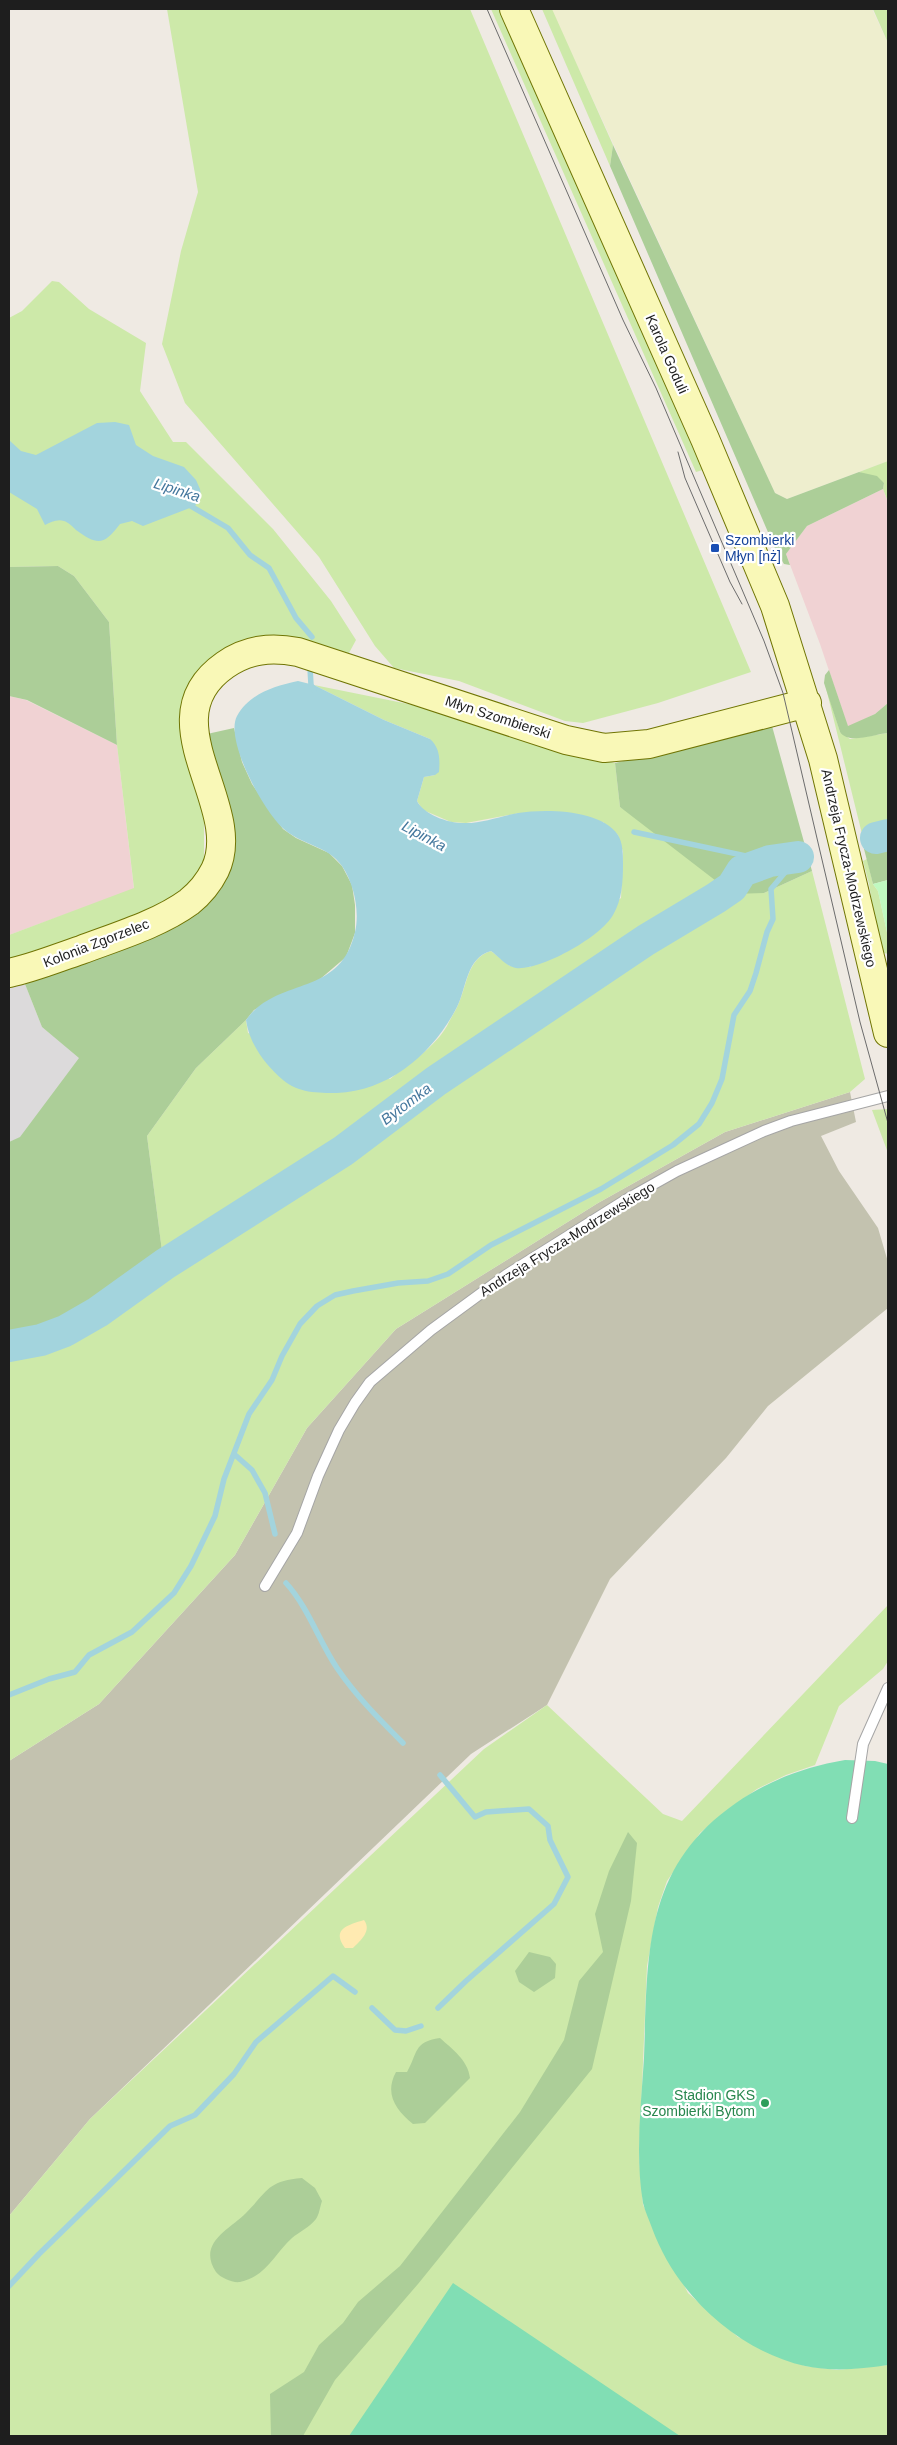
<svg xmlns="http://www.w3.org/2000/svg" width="897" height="2445" font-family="Helvetica,sans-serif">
<rect width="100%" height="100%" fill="#efeae3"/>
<!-- residential -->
<path fill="#dcdadb" d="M 23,979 L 42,1027 L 80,1058 L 20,1138 L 9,1142 L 9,982 Z"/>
<!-- commercial -->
<path fill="#f0d2d3" d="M 883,489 L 888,502 L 888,703 L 875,714 L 848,727 L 820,644 L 786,554 L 807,526 Z
M 9,696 L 26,700 L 117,745 L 134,889 L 9,935 Z"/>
<!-- construction -->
<path fill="#c3c2af" d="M 850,1092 L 856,1122 L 821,1136 L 839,1171 L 878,1228 L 888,1262 L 888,1308 L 768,1406 L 726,1458 L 610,1579 L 547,1705 L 471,1754 L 90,2119 L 9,2216 L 9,1761 L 99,1704 L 235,1555 L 307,1428 L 396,1329 L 598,1203 L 725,1132 Z"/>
<!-- farmland -->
<path fill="#eeeece" d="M 551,9 L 872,9 L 888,43 L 888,461 L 787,499 L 775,493 Z"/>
<!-- grass -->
<path fill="#cde9a9" d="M 167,9 L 470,9 L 751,672 L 658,703 L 583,723 L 565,721 L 459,681 L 394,668 L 375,646 L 319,557 L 185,403 L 162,344 L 181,251 L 198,192 Z
M 491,9 L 500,9 L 703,470 L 696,472 Z
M 542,9 L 552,9 L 613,145 L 610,166 Z
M 873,9 L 888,9 L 888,43 Z
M 52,281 L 59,282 L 89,309 L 146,343 L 140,391 L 173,442 L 186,442 L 273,529 L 331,601 L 356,640 L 349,653 C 329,652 312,641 293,637 C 222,626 212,671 183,722 L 204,821 L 204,859 L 199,872 L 177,895 L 146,915 L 9,964 L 9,935 L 134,888 L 117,745 L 109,622 L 74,576 L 58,566 L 9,567 L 9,318 L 22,311 Z
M 888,461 L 888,502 L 883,489 L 884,483 L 859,472 Z
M 824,680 L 840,732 L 850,739 L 888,733 L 888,828 L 863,838 Z
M 314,685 L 438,710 L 526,740 L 615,763 L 620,807 L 764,893 L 812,871 L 865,1079 L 850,1092 L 725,1132 L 598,1203 L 396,1329 L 307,1428 L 235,1555 L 99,1704 L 9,1761 L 9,1333 L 43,1327 L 81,1306 L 162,1251 L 147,1136 L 196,1068 L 246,1020 L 248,1033 L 390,1079 C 410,1063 434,1048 447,1026 C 450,1019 455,1012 458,1005 C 467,986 467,958 491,951 L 510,966 L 530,967 L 621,898 L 623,852 L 618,835 L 603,822 L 520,813 L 466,823 L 451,822 L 423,810 L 417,801 L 424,777 L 435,775 L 430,739 L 384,720 Z
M 867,859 L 873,884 L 878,891 L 888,937 L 888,954 L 881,952 L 879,946 L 869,884 L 863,861 Z
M 888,1109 L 888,1153 L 872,1110 Z
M 888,1605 L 888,1661 L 883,1669 L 839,1706 L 815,1765 L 786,1775 L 757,1789 L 726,1811 L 700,1833 L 667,1881 L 658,1907 L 647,1966 L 639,2158 L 643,2205 L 688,2293 L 738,2337 L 805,2366 L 837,2370 L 888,2365 L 888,2436 L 9,2436 L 9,2216 L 90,2119 L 484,1749 L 547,1705 L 663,1814 L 682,1821 Z"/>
<!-- forest -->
<path fill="#acce98" d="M 613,145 L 775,493 L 787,499 L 859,472 L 877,476 L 884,483 L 883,489 L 807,526 L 786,554 L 790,565 L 784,564 L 777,553 L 610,166 Z
M 58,566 L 74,576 L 109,622 L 117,745 L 27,700 L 9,696 L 9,567 Z
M 829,670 L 848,726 L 875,714 L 888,703 L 888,733 C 874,734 849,745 840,732 L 824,683 L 825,675 Z
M 772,726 L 812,871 L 764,893 L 733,894 L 620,807 L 615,763 Z
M 234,728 L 242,762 L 252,784 L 283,829 L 296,838 L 329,853 L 342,866 L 352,885 L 355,905 L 355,933 L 346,957 L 319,980 L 285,994 L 254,1010 L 246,1020 L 196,1068 L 147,1136 L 162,1251 L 81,1306 L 43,1327 L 9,1333 L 9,1142 L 20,1137 L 79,1058 L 42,1027 L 23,979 L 195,913 L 221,889 L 233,858 L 230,816 L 207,734 Z
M 888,844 L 888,880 L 873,884 L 864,849 Z
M 628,1832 L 637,1843 L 631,1901 L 592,2069 L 418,2284 L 335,2380 L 303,2436 L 271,2436 L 270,2394 L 304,2372 L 319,2345 L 343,2323 L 358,2302 L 400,2266 L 520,2112 L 564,2040 L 579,1981 L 603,1952 L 595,1914 L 609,1871 Z
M 529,1952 L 550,1957 L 556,1964 L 555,1978 L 534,1992 L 519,1982 L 515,1971 Z
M 440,2038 C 452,2049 468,2060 470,2078 L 425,2123 L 413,2124 C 396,2110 384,2094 396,2072 L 407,2072 C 418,2053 413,2042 440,2038 Z
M 302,2178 L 315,2188 L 322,2201 C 320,2207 319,2215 316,2219 C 310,2227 299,2232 292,2238 C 274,2254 267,2276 240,2282 C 232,2283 221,2278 216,2272 C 197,2243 229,2230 246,2213 C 268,2191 267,2181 302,2178 Z"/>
<!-- sand -->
<path fill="#ffeab1" d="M 364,1920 C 372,1931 361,1940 353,1948 L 345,1948 C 331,1929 348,1925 364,1920 Z"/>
<!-- park -->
<path fill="#c0f9c0" d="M 888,880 L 888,937 L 878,891 L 873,884 Z"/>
<!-- pitch -->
<path fill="#81deb4" d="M 845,1760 L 875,1761 L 888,1764 L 888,2365 C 861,2369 833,2372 805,2366 C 736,2350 676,2294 652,2228 C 649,2220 645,2211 643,2203 C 635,2155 641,2106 644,2058 C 648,1956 642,1868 736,1803 C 770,1780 804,1767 845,1760 Z
M 453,2283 L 680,2436 L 349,2436 Z"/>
<!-- water -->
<path fill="#a3d4dd" d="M 115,422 L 129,425 L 136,445 L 153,456 L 184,467 L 196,480 L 200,489 L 201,497 L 195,506 L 143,526 L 132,521 L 120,524 C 104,545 98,546 76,530 C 73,527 68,522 64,521 C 57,519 51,522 45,525 L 37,509 L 9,492 L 9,440 L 21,451 L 36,455 L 97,423 Z
M 298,681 L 314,685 L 384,720 L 430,739 C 440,748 440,759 439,772 L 435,775 L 424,777 L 417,801 C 424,815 450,824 466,823 C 483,823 501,816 518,813 C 545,809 600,809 618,835 C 623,843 623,855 623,864 C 623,882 622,900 613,915 C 601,937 540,971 516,968 C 507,967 498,956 491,951 C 466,958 467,987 457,1007 C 434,1052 390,1091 337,1093 C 318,1093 298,1093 283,1080 C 265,1065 249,1043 246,1020 C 277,976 340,998 355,932 C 360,911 354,884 342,866 C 328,846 303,845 285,830 C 265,814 224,740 237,716 C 250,693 275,686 298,681 Z"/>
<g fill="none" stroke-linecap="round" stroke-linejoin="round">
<!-- stream -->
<path stroke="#a3d4dd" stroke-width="5.5" d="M 189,505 L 228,528 L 250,555 L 269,568 L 296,618 L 312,637
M 310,668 L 311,685 L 314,690
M 634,832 L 770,861
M 234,1454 L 252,1470 L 265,1493 L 275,1534
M 286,1583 C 308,1607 319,1641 337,1668 C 356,1696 379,1719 403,1743
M 9,1695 L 49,1679 L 75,1672 L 89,1655 L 132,1632 L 174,1593 L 191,1566 L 215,1516 L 224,1479 L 249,1414 L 272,1380 L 282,1356 L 300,1324 L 317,1306 L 335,1295 L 353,1291 L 398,1283 L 428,1281 L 448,1274 L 491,1245 L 601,1189 L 673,1145 L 699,1124 L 712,1103 L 722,1079 L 734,1015 L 750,991 L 756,973 L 767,932 L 773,919 L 771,889 L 798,857
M 372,2008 L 395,2030 L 406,2031 L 421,2026
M 438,2008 L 466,1981 L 554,1904 L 568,1877 L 550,1840 L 548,1826 L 529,1809 L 486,1812 L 475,1817 L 440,1775
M 9,2286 L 39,2254 L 170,2126 L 195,2115 L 234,2074 L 256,2042 L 333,1976 L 355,1992"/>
<!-- river -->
<path stroke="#a3d4dd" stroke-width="32" d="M 876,838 L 888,835
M 9,1346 L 41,1340 L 65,1331 L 98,1312 L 165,1264 L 343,1151 L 436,1081 L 646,940 L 716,898 L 732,887 L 742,871 L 770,861 L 798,857"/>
<!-- lane casing -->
<g stroke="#a5a5a5" stroke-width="12">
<path id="lane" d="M 265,1586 L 297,1533 L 318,1476 L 339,1430 L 355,1403 L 370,1382 L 431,1330 L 506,1275 L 627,1199 L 677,1171 L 764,1131 L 791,1121 L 888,1096
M 852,1818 L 863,1744 L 888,1688"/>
</g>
<!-- secondary casing -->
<g stroke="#707504" stroke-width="30">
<path id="secondary" d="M 514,9 L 705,439 L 775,606 L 823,759 L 888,1033
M 9,973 C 33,968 57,958 81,950 C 115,937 159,924 189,902 C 199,894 209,882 215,870 C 246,806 146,720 225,665 C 248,649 271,647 298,652 L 566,740 L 604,748 L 649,744 L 807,703"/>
</g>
<!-- lane -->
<use href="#lane" stroke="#fff" stroke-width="10"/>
<!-- secondary -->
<use href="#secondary" stroke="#f9f8b7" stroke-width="28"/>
<!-- tram -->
<path stroke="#6c6c6c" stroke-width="1" d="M 487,9 L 623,320 L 656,388 L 764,641 L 783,693 L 860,1022 L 888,1123
M 678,452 L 685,478 L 730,582 L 742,604"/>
</g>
<!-- markers -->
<rect fill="#1a4fb4" stroke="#fff" stroke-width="2" x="710" y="543" width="10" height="10" rx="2.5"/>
<circle fill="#2e9e5b" stroke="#fff" stroke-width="2" cx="765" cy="2103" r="5"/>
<g text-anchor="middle" stroke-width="4.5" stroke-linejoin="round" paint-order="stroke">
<!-- street labels -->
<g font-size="14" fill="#1e1e1e" stroke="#fff">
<text transform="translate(667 354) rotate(66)" y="5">Karola Goduli</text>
<text transform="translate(498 717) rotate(18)" y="5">Młyn Szombierski</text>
<text transform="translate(849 868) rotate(77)" y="5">Andrzeja Frycza-Modrzewskiego</text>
<text transform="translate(96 943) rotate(-21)" y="5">Kolonia Zgorzelec</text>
<text transform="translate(567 1239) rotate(-32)" y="5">Andrzeja Frycza-Modrzewskiego</text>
</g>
<!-- transit labels -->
<g font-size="14" fill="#164399" stroke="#fff" text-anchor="start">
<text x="725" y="545">Szombierki<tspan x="725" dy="16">Młyn [nż]</tspan></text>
</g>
<!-- leisure labels -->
<g font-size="14" fill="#27864d" stroke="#fff" text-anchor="end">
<text x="755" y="2100">Stadion GKS<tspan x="755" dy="16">Szombierki Bytom</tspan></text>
</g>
<!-- water labels -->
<g font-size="15" font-style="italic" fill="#44779d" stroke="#fff">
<text transform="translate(177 490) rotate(18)" y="5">Lipinka</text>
<text transform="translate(424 836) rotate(28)" y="5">Lipinka</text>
<text transform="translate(406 1104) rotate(-37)" y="5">Bytomka</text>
</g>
</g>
<!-- border -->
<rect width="897" height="2445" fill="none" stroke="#1e1e1e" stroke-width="20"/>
</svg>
